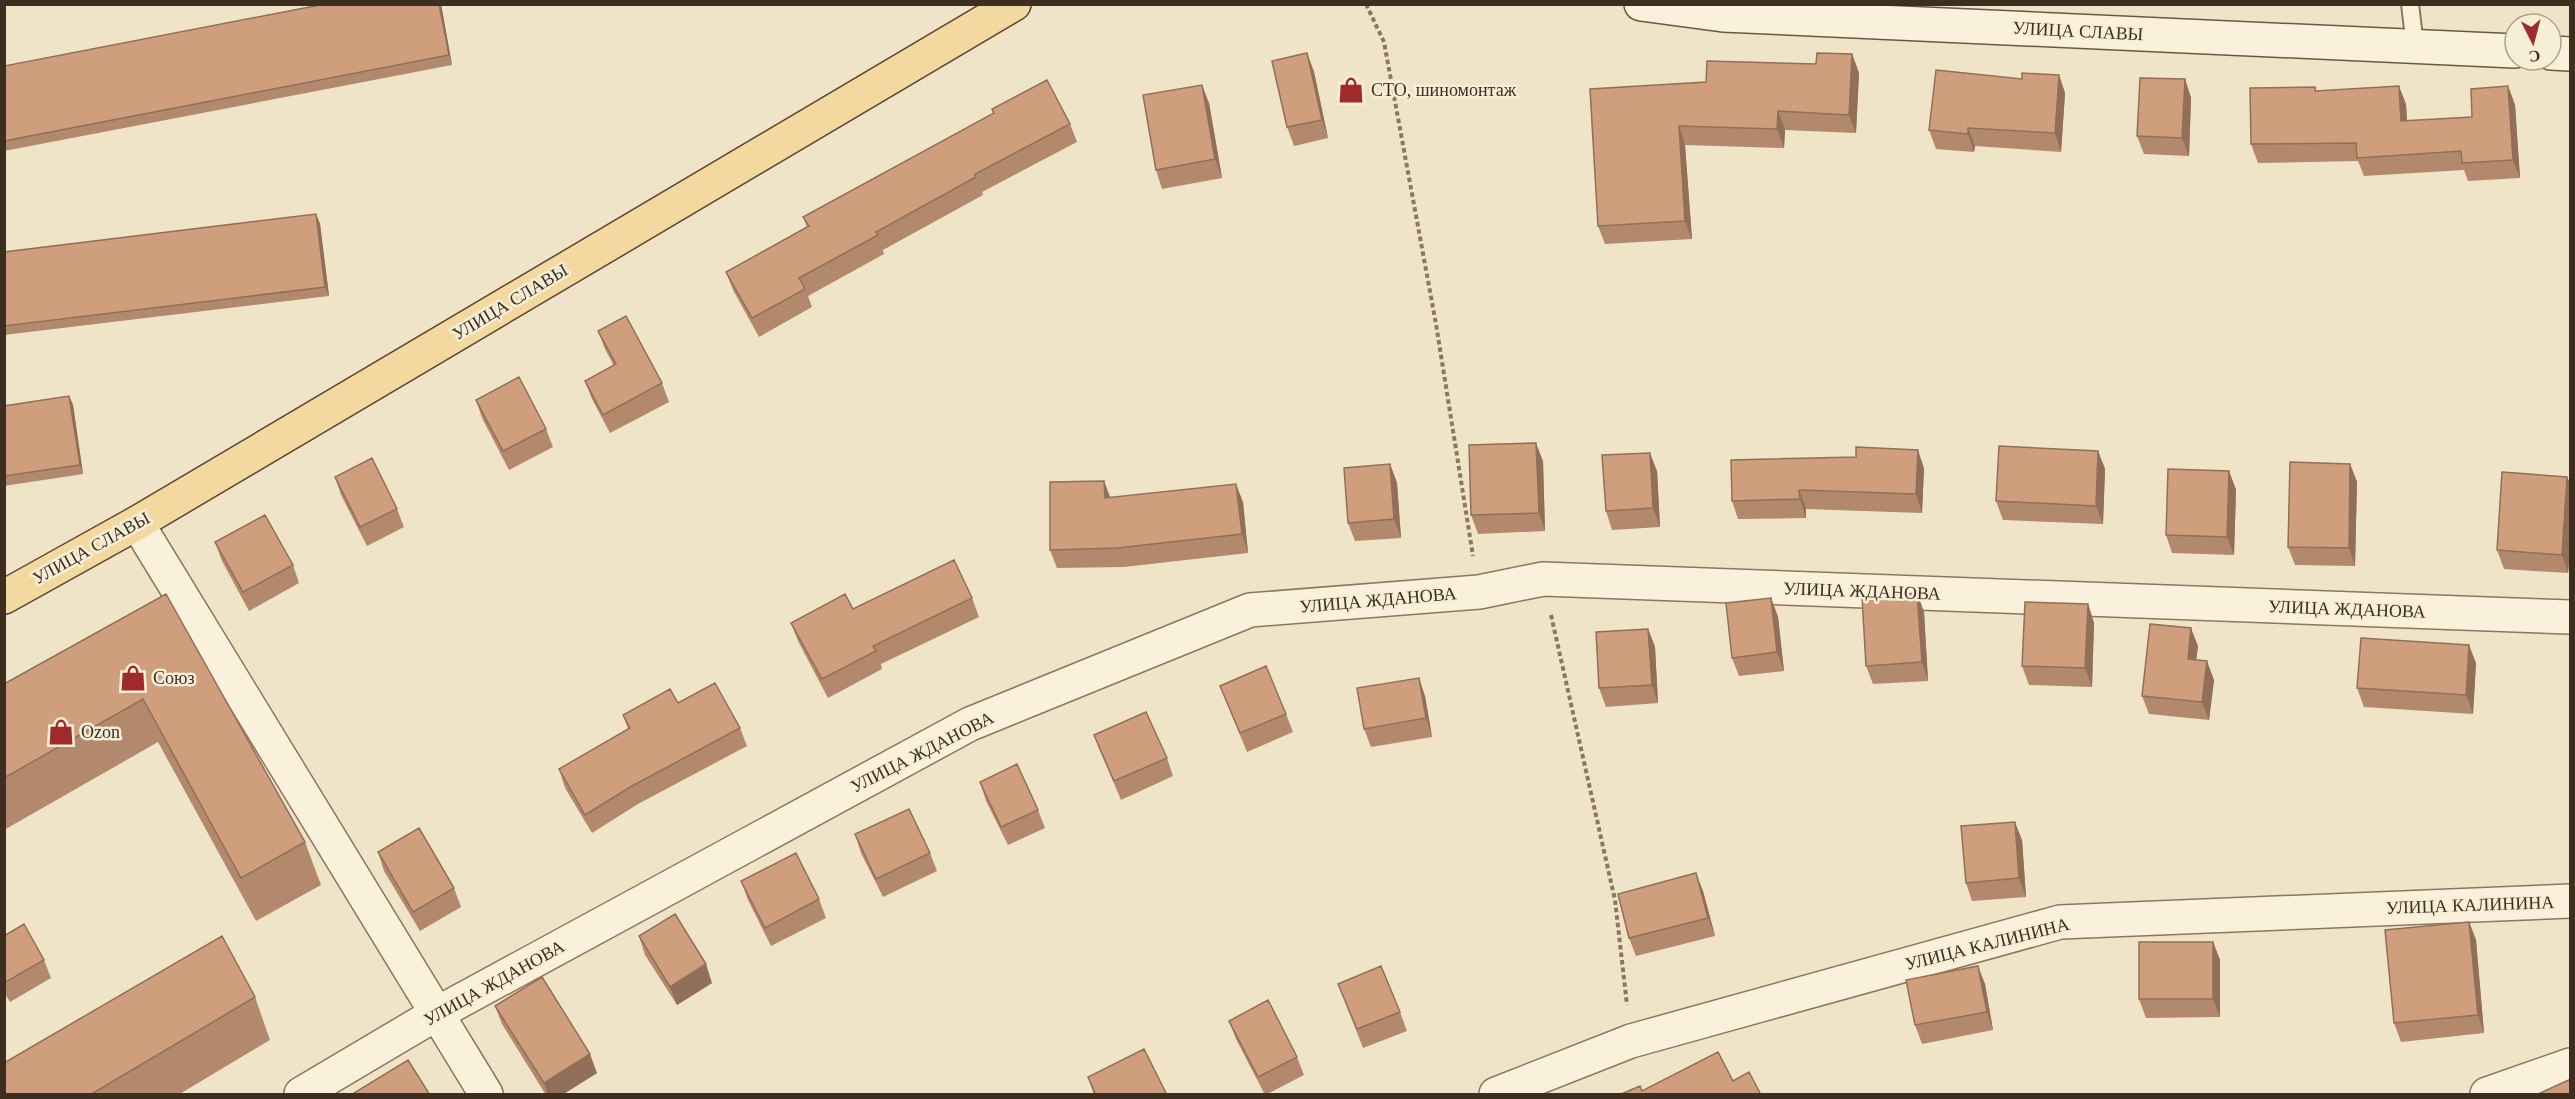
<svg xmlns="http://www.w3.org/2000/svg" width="2575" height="1099" font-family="Georgia,serif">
<rect width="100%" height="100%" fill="#f0e4c8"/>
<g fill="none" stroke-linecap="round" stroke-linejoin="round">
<!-- service casing -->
<g stroke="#8d765c" stroke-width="20">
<path id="service" d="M 2410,4 L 2415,46"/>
</g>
<!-- minor casing -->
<g stroke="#8d765c" stroke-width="36">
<path id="minor" d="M 137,523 L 486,1094
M 301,1094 L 436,1014 L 970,724 L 1250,610 L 1479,592 L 1543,579 L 2570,617
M 1496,1094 L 1631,1041 L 2060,922 L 2570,901
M 2487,1094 L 2570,1065"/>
</g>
<!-- secondary casing -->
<g stroke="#6f573f" stroke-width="36">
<path id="secondary" d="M 1641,4 L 1723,15 L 2515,51
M 2551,53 L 2570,54"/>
</g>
<!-- primary casing -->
<g stroke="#5b4430" stroke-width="36">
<path id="primary" d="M 4,597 L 137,523 L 1014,4"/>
</g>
<!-- path -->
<path stroke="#8d765c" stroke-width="4" stroke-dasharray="4.5 3" stroke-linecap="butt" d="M 1366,4 L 1384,42 L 1436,324 L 1473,556
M 1551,615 L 1615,900 L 1627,1005"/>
<!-- service -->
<use href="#service" stroke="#faf1dc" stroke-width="16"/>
<!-- minor -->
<use href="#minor" stroke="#faf1dc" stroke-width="33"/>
<!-- secondary -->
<use href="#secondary" stroke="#faf1dc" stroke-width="33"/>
<!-- primary -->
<use href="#primary" stroke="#f3d9a0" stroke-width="33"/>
</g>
<!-- wall -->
<path fill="#b2896c" d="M 325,4 L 441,4 L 452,65 L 4,151 L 4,66 Z
M 1307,53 L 1314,72 L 1328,138 L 1294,146 L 1287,127 Z
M 1852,54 L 1859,73 L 1856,133 L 1785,130 L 1784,148 L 1685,145 L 1692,239 L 1605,244 L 1598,226 L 1706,82 L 1816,64 Z
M 2059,75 L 2065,93 L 2061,152 L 1975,146 L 1974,152 L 1936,149 L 1929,130 Z
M 2185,79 L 2191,98 L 2189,156 L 2144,154 L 2137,136 Z
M 2508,86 L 2515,105 L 2520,178 L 2468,181 L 2464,170 L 2364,176 L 2358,161 L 2258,163 L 2251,144 L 2315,87 L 2316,91 L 2406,104 L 2407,121 L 2472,117 Z
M 1209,103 L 1222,178 L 1162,189 L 1156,170 Z
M 992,109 L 1070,124 L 1077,142 L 982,192 L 983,195 L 883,250 L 884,254 L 808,296 L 812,307 L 759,337 L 733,290 L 726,272 L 807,227 L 803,217 L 993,114 Z
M 316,214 L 320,224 L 329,296 L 4,335 L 4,252 Z
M 598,331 L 662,383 L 669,402 L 610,433 L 592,399 L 585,381 L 614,366 L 605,349 Z
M 69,396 L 73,405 L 83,474 L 4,486 L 4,406 Z
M 476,400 L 546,429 L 553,447 L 509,470 L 482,418 Z
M 2098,451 L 2105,469 L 2103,524 L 2003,520 L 1996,501 Z
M 1543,461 L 1545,531 L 1478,534 L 1471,515 Z
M 1390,464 L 1397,483 L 1401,538 L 1355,541 L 1348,523 Z
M 2350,464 L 2357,482 L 2355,566 L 2295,565 L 2288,547 Z
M 1924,468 L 1922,513 L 1806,509 L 1806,518 L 1738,519 L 1732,501 Z
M 1657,471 L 1660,527 L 1612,530 L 1606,511 Z
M 2229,471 L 2236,490 L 2234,555 L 2172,553 L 2166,535 Z
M 335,477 L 397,509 L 404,527 L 367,546 L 341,495 Z
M 2567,477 L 2571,485 L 2571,544 L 2568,573 L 2504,569 L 2497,550 Z
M 1104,481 L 1110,497 L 1243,502 L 1248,553 L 1124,567 L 1057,568 L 1050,550 Z
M 215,542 L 293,565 L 299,583 L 249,611 L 222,561 Z
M 1917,593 L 1924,612 L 1928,681 L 1873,684 L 1866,666 Z
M 166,594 L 305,842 L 321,885 L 256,921 L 158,742 L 4,830 L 4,684 Z
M 972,598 L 979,617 L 881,664 L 882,669 L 828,698 L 798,641 L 791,623 L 853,609 Z
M 1771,598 L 1778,617 L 1784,671 L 1739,676 L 1732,658 Z
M 2088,604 L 2094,623 L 2092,687 L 2029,685 L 2022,666 Z
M 1648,629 L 1655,647 L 1658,703 L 1606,707 L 1599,688 Z
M 2198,646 L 2196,660 L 2214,680 L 2209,720 L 2149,714 L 2142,696 Z
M 2476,663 L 2473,714 L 2364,707 L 2357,688 Z
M 1220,686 L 1286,714 L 1293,732 L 1247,752 Z
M 1425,696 L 1432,737 L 1371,747 L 1364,729 Z
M 623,715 L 740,728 L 747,746 L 638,804 L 592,833 L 565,788 L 559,769 L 628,729 Z
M 1094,735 L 1167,758 L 1173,776 L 1121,800 L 1101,753 Z
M 980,782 L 1038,810 L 1045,828 L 1008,845 L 986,801 Z
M 855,834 L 930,853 L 937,871 L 883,897 L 861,853 Z
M 2022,840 L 2026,897 L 1972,901 L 1966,883 Z
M 378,852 L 454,888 L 461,907 L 420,931 L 384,871 Z
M 741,881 L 819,899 L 826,918 L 771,946 L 748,900 Z
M 1703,891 L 1715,936 L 1636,956 L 1629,938 Z
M 2469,922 L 2476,940 L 2484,1033 L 2401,1042 L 2394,1023 Z
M 4,936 L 44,960 L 51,978 L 10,1002 L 4,992 Z
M 639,936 L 712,983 L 677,1005 L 645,955 Z
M 2213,942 L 2220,960 L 2220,1017 L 2146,1018 L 2139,999 Z
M 1338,984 L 1400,1012 L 1407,1031 L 1363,1048 Z
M 1985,984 L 1993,1030 L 1922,1044 L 1915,1025 Z
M 255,997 L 270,1040 L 178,1095 L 4,1095 Z
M 495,1006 L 597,1073 L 562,1095 L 546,1095 L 502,1024 Z
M 1229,1021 L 1297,1057 L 1304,1075 L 1265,1095 L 1236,1039 Z
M 1088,1077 L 1167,1095 L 1094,1095 Z"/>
<!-- shaded-wall -->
<path fill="#916f58" d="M 439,4 L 441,4 L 452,65 L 449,55 Z
M 1307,53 L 1314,72 L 1328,138 L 1322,120 Z
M 1852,54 L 1859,73 L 1856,133 L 1849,115 Z
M 2059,75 L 2065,93 L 2061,152 L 2055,133 Z
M 2185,79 L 2191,98 L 2189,156 L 2182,138 Z
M 1202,85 L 1209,103 L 1222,178 L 1215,159 Z
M 2399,86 L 2406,104 L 2408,139 L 2401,121 Z
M 2508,86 L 2515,105 L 2520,178 L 2513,160 Z
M 1778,111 L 1785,130 L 1784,148 L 1777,129 Z
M 1679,126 L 1685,145 L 1692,239 L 1685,221 Z
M 1968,128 L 1975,146 L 1974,152 L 1968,134 Z
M 316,214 L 320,224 L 329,296 L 325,287 Z
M 69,396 L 73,405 L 83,474 L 80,465 Z
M 1536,443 L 1543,461 L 1545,531 L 1539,513 Z
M 1918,450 L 1924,468 L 1922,513 L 1916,494 Z
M 2098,451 L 2105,469 L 2103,524 L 2096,506 Z
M 1650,453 L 1657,471 L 1660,527 L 1653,508 Z
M 1390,464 L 1397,483 L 1401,538 L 1394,519 Z
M 2350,464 L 2357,482 L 2355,566 L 2349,548 Z
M 2229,471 L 2236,490 L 2234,555 L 2227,537 Z
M 2567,477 L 2571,485 L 2571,544 L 2568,573 L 2562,555 Z
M 1104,481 L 1111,500 L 1105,498 Z
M 1236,484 L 1243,502 L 1248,553 L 1242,534 Z
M 1799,490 L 1806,509 L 1806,518 L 1800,499 Z
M 1917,593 L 1924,612 L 1928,681 L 1922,662 Z
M 1771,598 L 1778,617 L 1784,671 L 1777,652 Z
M 2088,604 L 2094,623 L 2092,687 L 2085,668 Z
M 2191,628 L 2198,646 L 2194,678 L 2188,659 Z
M 1648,629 L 1655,647 L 1658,703 L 1652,685 Z
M 2469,645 L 2476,663 L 2473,714 L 2466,695 Z
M 2207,661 L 2214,680 L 2209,720 L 2202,702 Z
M 1419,678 L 1425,696 L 1432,737 L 1426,718 Z
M 2015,822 L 2022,840 L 2026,897 L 2019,878 Z
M 1696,873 L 1703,891 L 1715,936 L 1708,918 Z
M 2469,922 L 2476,940 L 2484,1033 L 2478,1015 Z
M 2213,942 L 2220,960 L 2220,1017 L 2213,999 Z
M 706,964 L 712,983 L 677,1005 L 670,987 Z
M 1978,966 L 1985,984 L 1993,1030 L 1987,1012 Z
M 590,1054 L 597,1073 L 562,1095 L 548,1095 L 544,1083 Z"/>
<!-- building -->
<path fill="#cf9f7d" stroke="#916f58" stroke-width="1.5" d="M 325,4 L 439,4 L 449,55 L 4,141 L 4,66 Z
M 1307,53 L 1322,120 L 1287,127 L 1272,61 Z
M 1817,53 L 1852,54 L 1849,115 L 1778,111 L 1777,129 L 1679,126 L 1685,221 L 1598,226 L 1590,89 L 1706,82 L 1707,61 L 1816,64 Z
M 1936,70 L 2022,79 L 2022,73 L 2059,75 L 2055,133 L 1968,128 L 1968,134 L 1929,130 Z
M 2140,78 L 2185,79 L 2182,138 L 2137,136 Z
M 1047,80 L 1070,124 L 975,174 L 976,177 L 876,232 L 878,235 L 799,278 L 805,289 L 752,318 L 726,272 L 809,226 L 803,217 L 994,113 L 992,109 Z
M 1202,85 L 1215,159 L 1156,170 L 1143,95 Z
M 2399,86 L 2401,121 L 2472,117 L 2471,89 L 2508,86 L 2513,160 L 2462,163 L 2461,151 L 2357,158 L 2356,143 L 2251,144 L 2250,88 L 2315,87 L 2315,91 Z
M 316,214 L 325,287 L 4,326 L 4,252 Z
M 626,316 L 662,383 L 603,415 L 585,381 L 616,364 L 598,331 Z
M 519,377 L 546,429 L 503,451 L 476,400 Z
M 69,396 L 80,465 L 4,476 L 4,406 Z
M 1536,443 L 1539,513 L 1471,515 L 1469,445 Z
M 1999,446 L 2098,451 L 2096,506 L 1996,501 Z
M 1856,447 L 1918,450 L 1916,494 L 1799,490 L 1800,499 L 1732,501 L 1731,460 L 1856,457 Z
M 1650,453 L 1653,508 L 1606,511 L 1602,455 Z
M 372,458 L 397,509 L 360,527 L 335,477 Z
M 2290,462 L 2350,464 L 2349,548 L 2288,547 Z
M 1390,464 L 1394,519 L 1348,523 L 1344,468 Z
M 2168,469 L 2229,471 L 2227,537 L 2166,535 Z
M 2502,472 L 2567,477 L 2562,555 L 2497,550 Z
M 1104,481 L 1105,498 L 1236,484 L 1242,534 L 1117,548 L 1050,550 L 1050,482 Z
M 265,515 L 293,565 L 243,592 L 215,542 Z
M 954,560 L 972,598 L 873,646 L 876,651 L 822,679 L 791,623 L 845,594 L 853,609 Z
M 1917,593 L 1922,662 L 1866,666 L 1862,597 Z
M 166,594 L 305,842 L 241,878 L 143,699 L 4,778 L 4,684 Z
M 1771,598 L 1777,652 L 1732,658 L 1726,603 Z
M 2025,602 L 2088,604 L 2085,668 L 2022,666 Z
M 2150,624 L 2191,628 L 2188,659 L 2207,661 L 2202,702 L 2142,696 Z
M 1648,629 L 1652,685 L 1599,688 L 1596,632 Z
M 2361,638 L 2469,645 L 2466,695 L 2357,688 Z
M 1266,666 L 1286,714 L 1240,733 L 1220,686 Z
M 1419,678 L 1426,718 L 1364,729 L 1357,688 Z
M 715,683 L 740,728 L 632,786 L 585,815 L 559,769 L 630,728 L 623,715 L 670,689 L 678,703 Z
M 1146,712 L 1167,758 L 1114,781 L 1094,735 Z
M 1017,764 L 1038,810 L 1001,827 L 980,782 Z
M 909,809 L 930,853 L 876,879 L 855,834 Z
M 2015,822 L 2019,878 L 1966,883 L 1961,826 Z
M 419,828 L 454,888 L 413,912 L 378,852 Z
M 796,853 L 819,899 L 765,928 L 741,881 Z
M 1696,873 L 1708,918 L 1629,938 L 1618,894 Z
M 675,914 L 706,964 L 670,987 L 639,936 Z
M 2469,922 L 2478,1015 L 2394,1023 L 2385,930 Z
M 24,924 L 44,960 L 4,983 L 4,936 Z
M 222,936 L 255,997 L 90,1095 L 4,1095 L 4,1063 Z
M 2139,942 L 2213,942 L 2213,999 L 2139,999 Z
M 1381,966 L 1400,1012 L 1357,1029 L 1338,984 Z
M 1978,966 L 1987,1012 L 1915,1025 L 1906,980 Z
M 542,977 L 590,1054 L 544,1083 L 495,1006 Z
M 1268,1000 L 1297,1057 L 1258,1077 L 1229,1021 Z
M 1144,1049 L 1167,1095 L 1096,1095 L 1088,1077 Z
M 1718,1052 L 1733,1081 L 1749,1072 L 1761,1095 L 1619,1095 L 1640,1086 L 1642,1091 Z
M 408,1060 L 430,1095 L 355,1095 L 354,1093 Z
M 2571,1079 L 2571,1095 L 2536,1095 Z"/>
<!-- icons -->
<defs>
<g id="shop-bare" transform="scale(2.07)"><path d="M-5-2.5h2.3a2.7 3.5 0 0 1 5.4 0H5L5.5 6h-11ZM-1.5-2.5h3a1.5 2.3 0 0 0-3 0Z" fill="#9e2a2b" stroke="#f7eed8" stroke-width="2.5" paint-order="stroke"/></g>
</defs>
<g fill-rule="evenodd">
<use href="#shop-bare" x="1351" y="90"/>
<use href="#shop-bare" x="133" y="678"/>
<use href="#shop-bare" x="61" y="732"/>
</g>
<g text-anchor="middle" stroke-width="5" stroke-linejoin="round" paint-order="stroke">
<!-- street labels -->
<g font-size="18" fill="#3d2e20" stroke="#f7eed8">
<text transform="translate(2078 31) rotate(3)" y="6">УЛИЦА СЛАВЫ</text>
<text transform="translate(510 302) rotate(-31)" y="6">УЛИЦА СЛАВЫ</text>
<text transform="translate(91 548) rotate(-29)" y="6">УЛИЦА СЛАВЫ</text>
<text transform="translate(1862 591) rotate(2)" y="6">УЛИЦА ЖДАНОВА</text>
<text transform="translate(1378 600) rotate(-5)" y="6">УЛИЦА ЖДАНОВА</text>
<text transform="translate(2347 609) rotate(2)" y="6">УЛИЦА ЖДАНОВА</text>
<text transform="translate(922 752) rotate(-27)" y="6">УЛИЦА ЖДАНОВА</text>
<text transform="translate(2470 905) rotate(-2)" y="6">УЛИЦА КАЛИНИНА</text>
<text transform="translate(1987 944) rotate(-14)" y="6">УЛИЦА КАЛИНИНА</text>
<text transform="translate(494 983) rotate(-29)" y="6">УЛИЦА ЖДАНОВА</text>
</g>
<!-- poi labels -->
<g font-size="18" fill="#3d2e20" stroke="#f7eed8" text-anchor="start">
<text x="1371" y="96">СТО, шиномонтаж</text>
<text x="153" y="684">Союз</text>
<text x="81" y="738">Ozon</text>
</g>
</g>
<!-- border -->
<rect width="2575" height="1099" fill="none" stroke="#3d2e20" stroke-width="12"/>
<!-- north arrow -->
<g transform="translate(2533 42) rotate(174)"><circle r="28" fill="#f7eed8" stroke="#ada18e" stroke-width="1.5"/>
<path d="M0-4.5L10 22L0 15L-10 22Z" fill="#9e2a2b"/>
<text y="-9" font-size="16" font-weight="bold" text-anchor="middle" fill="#3d2e20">С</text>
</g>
</svg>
